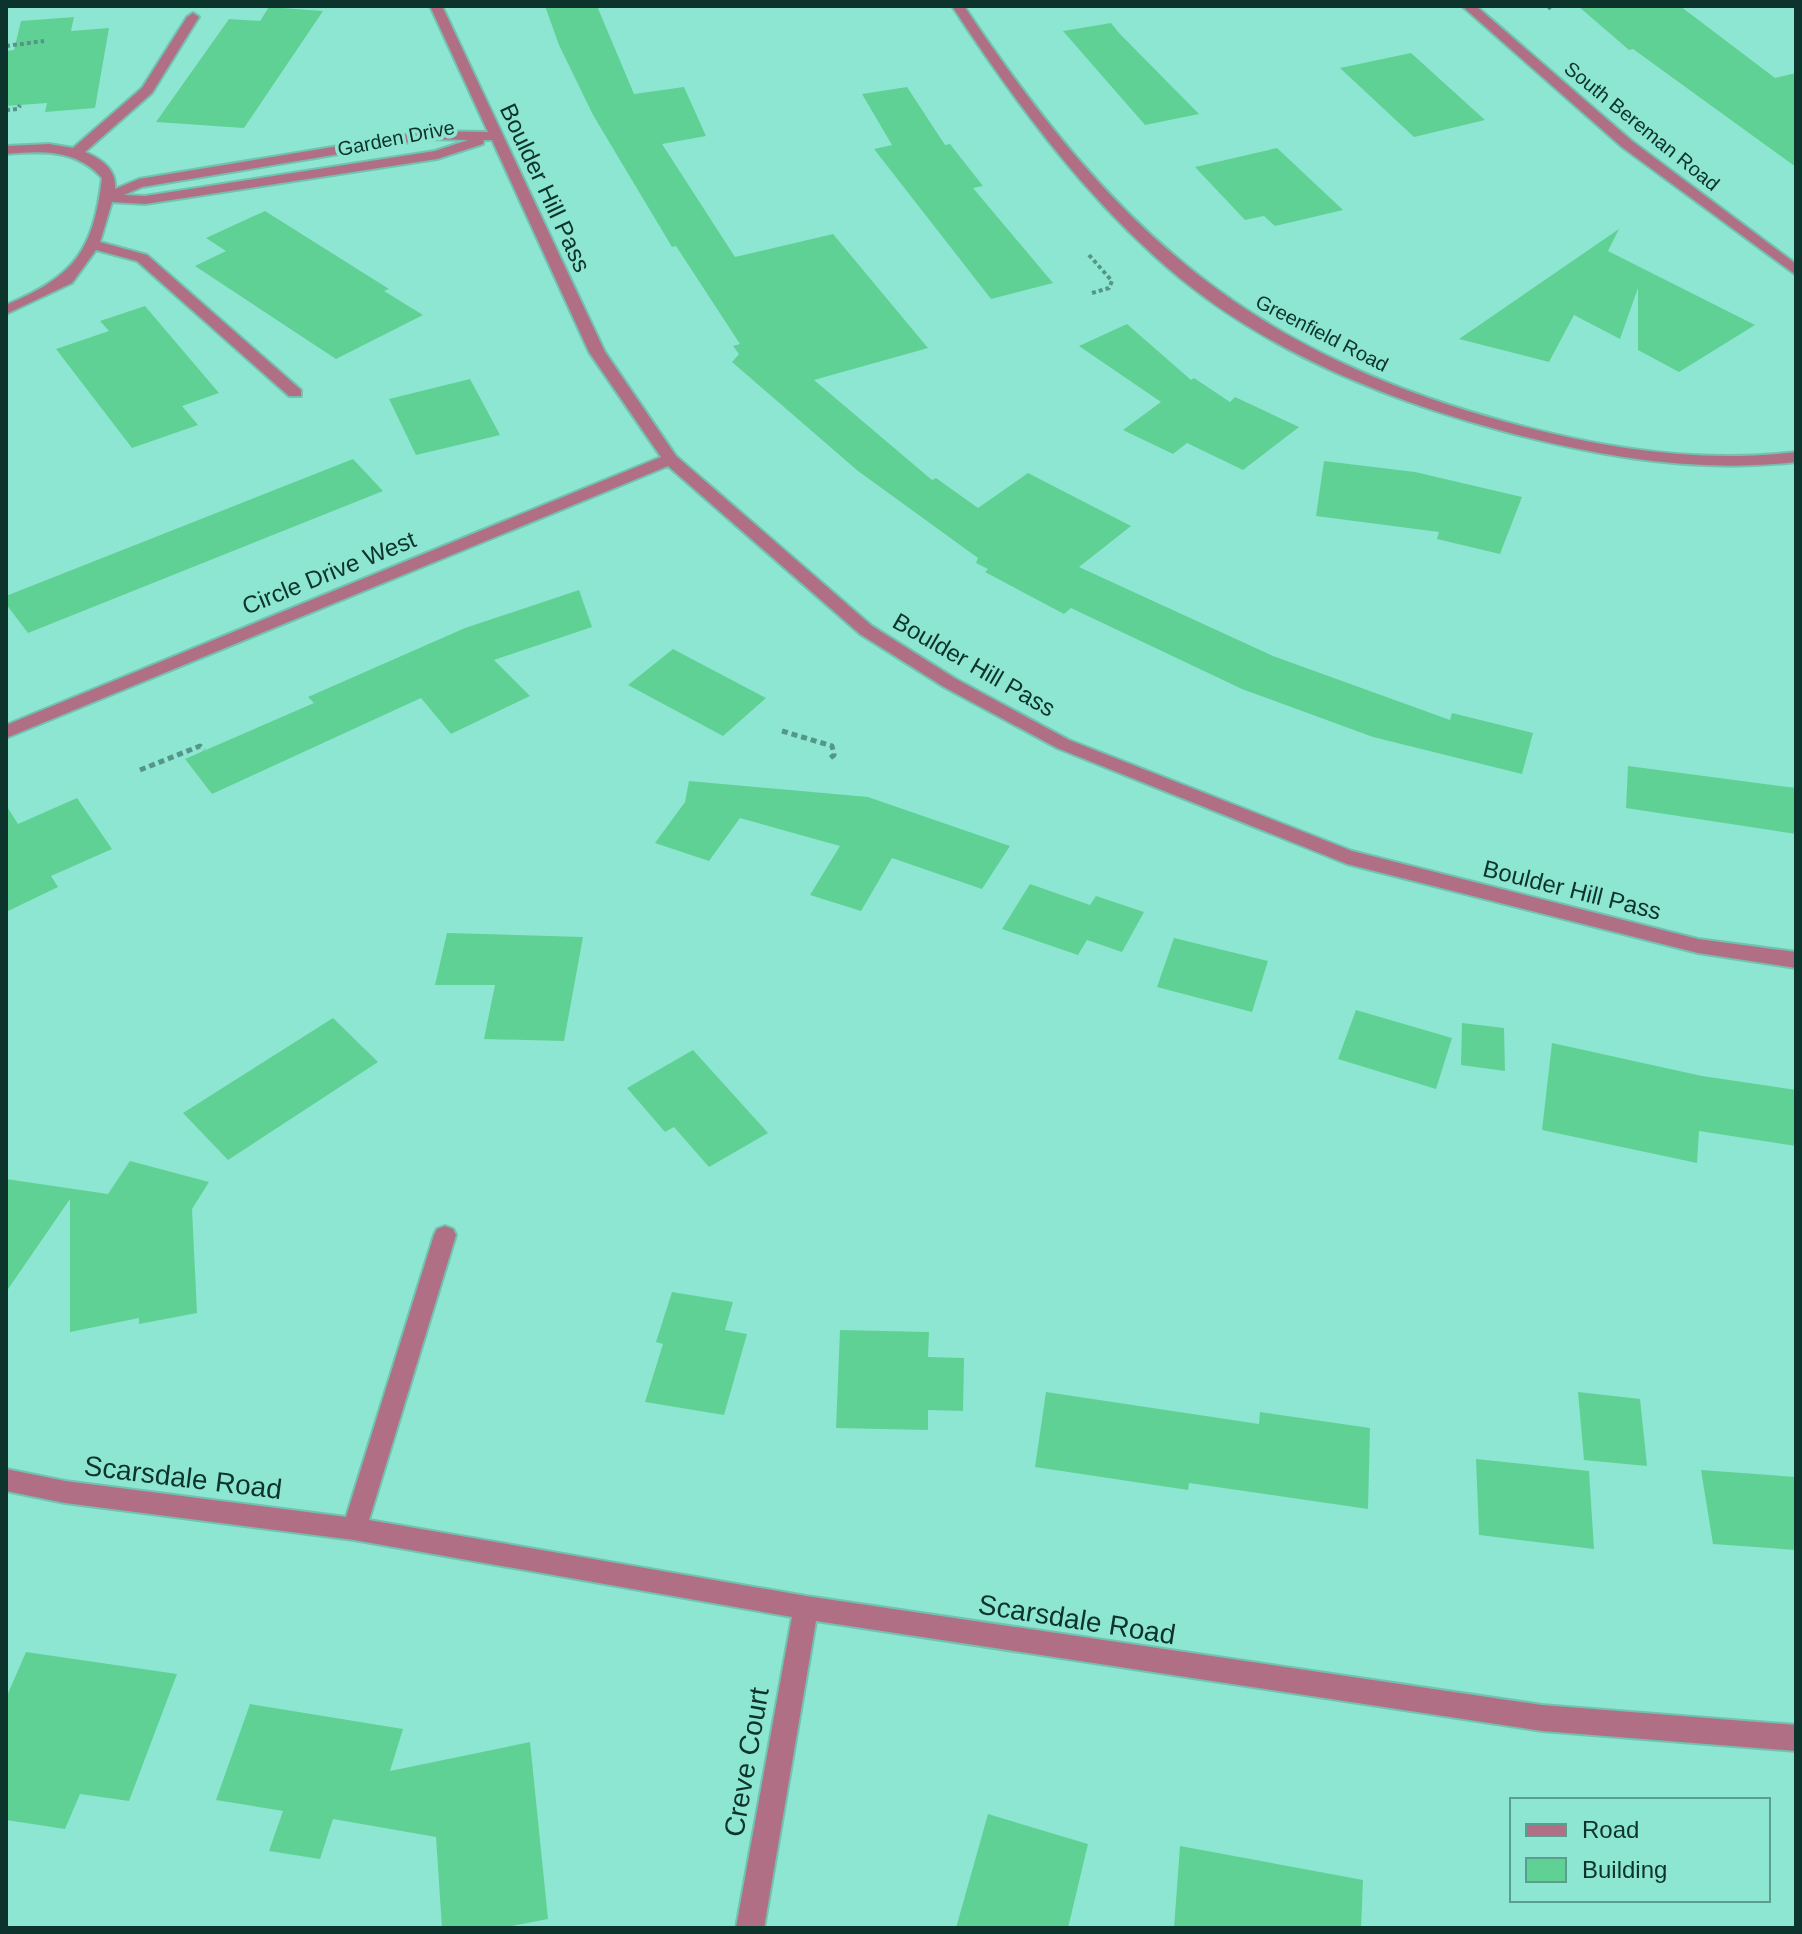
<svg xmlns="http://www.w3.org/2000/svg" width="1802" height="1934" font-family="Arial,sans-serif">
<rect width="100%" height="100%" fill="#8de6d1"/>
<!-- building -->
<path fill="#60d194" d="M 545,6 L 597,6 L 634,94 L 684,87 L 706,136 L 662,144 L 735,257 L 833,234 L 928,348 L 814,380 L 932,480 L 936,478 L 978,508 L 1028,473 L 1131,526 L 1079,567 L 1273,656 L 1450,720 L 1452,713 L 1533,733 L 1522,774 L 1373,737 L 1242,689 L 1071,608 L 1064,614 L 985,572 L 988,569 L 976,563 L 978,558 L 858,471 L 732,362 L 739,354 L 733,346 L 740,344 L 676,246 L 672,247 L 593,115 L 559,45 Z
M 1578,6 L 1680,6 L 1775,78 L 1796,73 L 1796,167 L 1633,49 L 1629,50 Z
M 269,7 L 323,11 L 244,128 L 156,122 L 229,19 L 260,21 Z
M 74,17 L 71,31 L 109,28 L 95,108 L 45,112 L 47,103 L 6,106 L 6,51 L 14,50 L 21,21 Z
M 1111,23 L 1119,33 L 1199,114 L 1145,125 L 1063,31 Z
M 1411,53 L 1485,120 L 1414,137 L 1340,68 Z
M 907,87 L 945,145 L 950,144 L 983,186 L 973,188 L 1053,283 L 991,299 L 874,149 L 892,145 L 862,94 Z
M 1277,148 L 1343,210 L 1275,226 L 1264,216 L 1245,220 L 1195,167 Z
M 265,211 L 389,289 L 384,291 L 423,315 L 336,359 L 195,266 L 226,251 L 206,238 Z
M 1619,229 L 1608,251 L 1755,325 L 1679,372 L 1638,350 L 1638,288 L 1620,339 L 1574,315 L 1549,362 L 1459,339 Z
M 145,306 L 219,393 L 182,406 L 198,425 L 132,448 L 56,349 L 109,331 L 100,321 Z
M 1127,324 L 1191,380 L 1194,378 L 1230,402 L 1235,397 L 1299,427 L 1243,470 L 1187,443 L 1173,454 L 1123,430 L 1161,402 L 1079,346 Z
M 470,379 L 500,435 L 416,455 L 389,399 Z
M 353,459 L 383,491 L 28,633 L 6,604 L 6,596 Z
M 1324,461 L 1415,472 L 1522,497 L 1500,554 L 1437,539 L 1439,532 L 1316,516 Z
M 579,590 L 592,627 L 494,660 L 530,696 L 451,734 L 421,698 L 212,794 L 185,759 L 314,703 L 308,697 L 465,628 Z
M 673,649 L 766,698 L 723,736 L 628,685 Z
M 1628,766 L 1796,788 L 1796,834 L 1626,808 Z
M 689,781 L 868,797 L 1010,846 L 982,889 L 892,858 L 861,911 L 810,895 L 840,846 L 740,818 L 709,861 L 655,843 L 685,802 Z
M 77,798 L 112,849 L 51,876 L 58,887 L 6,912 L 6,805 L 18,824 Z
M 1030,884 L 1090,905 L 1096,896 L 1144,912 L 1122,952 L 1087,940 L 1078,955 L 1002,929 Z
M 447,933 L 583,937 L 564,1041 L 484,1039 L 495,985 L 435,985 Z
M 1174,938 L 1268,961 L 1252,1012 L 1157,987 Z
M 1356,1010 L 1452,1038 L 1436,1089 L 1338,1059 Z
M 333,1018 L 378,1062 L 228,1160 L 183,1113 Z
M 1462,1023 L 1504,1028 L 1505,1071 L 1461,1065 Z
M 1552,1043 L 1702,1076 L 1796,1090 L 1796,1146 L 1699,1131 L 1697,1163 L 1542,1130 Z
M 693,1050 L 768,1133 L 709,1167 L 674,1127 L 665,1132 L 627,1088 Z
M 130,1161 L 209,1182 L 192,1209 L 197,1313 L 139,1324 L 139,1318 L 70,1332 L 70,1199 L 6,1292 L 6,1179 L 108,1194 Z
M 672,1292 L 733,1302 L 725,1330 L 747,1334 L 724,1415 L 645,1402 L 663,1344 L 656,1342 Z
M 840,1330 L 929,1332 L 928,1357 L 964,1358 L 963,1411 L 928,1410 L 928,1430 L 836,1428 Z
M 1046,1392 L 1259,1424 L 1260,1412 L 1370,1428 L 1368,1509 L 1189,1483 L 1188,1490 L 1035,1467 Z
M 1578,1392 L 1640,1399 L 1647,1466 L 1584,1460 Z
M 1476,1459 L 1589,1471 L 1594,1549 L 1479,1535 Z
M 1701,1470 L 1796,1477 L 1796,1550 L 1713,1544 Z
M 26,1652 L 177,1674 L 129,1801 L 80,1794 L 65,1829 L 6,1820 L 6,1698 Z
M 250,1704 L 403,1729 L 390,1771 L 530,1742 L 548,1919 L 502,1928 L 442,1928 L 436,1837 L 333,1819 L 320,1859 L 269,1851 L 283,1811 L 216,1800 Z
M 988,1814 L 1088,1844 L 1068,1928 L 956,1928 Z
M 1180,1846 L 1363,1880 L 1361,1928 L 1174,1928 Z"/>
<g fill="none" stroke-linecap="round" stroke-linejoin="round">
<!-- minor casing -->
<g stroke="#73c2b0" stroke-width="4">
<path id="minor" d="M 430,6 L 442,6 L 605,352 L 676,456 L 872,626 L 956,679 L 1069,740 L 1352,851 L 1698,939 L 1796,952 L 1796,968 L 1698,953 L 1347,864 L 1057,748 L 944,687 L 860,634 L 668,466 L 6,738 L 6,725 L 661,457 L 589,352 L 492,140 L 484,140 L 483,144 L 437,159 L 145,204 L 112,202 L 100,242 L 147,255 L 301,390 L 301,396 L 289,396 L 137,261 L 96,250 L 72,283 L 6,314 L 6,305 C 75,276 93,251 102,178 C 76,149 42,151 6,154 L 6,146 L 49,144 L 73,148 L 142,88 L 187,17 L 193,13 L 199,17 L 152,93 L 85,152 C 102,159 117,170 115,189 L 139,179 L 429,131 L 488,132 ZM 429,139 L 468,140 L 435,151 L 145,196 L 124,195 L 142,187 Z
M 952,6 L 964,6 C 1116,234 1252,356 1521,426 C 1612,450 1703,463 1796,452 L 1796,462 C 1700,473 1607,458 1514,434 C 1396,403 1277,357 1181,279 C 1089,203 1017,105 952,6 Z
M 1462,6 L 1476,6 L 1632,141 L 1796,264 L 1796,275 L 1622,147 Z
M 445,1226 L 453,1229 L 456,1235 L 369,1520 L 806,1596 L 1542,1705 L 1796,1725 L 1796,1751 L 1542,1731 L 816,1621 L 764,1928 L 736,1928 L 792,1617 L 354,1540 L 65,1503 L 6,1491 L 6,1469 L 65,1481 L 346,1517 L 434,1235 L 437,1229 Z"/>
</g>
<!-- path-far1 -->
<path stroke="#549688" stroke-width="4" stroke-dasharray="4 3" stroke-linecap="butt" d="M 1548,6 L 1552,10
M 6,46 L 44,41
M 6,110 L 18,109 L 20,105
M 1089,255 L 1112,281 L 1109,288 L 1092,293"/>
<!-- path -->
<path stroke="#549688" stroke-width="5" stroke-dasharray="6 4" stroke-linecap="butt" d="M 782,731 L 832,746 L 834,755 L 828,760
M 140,770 L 200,746 L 204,750"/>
<!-- minor -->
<use href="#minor" fill="#b16f86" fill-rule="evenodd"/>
</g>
<g text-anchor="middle" stroke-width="7" stroke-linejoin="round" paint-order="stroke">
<!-- far-street labels -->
<g font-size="20" fill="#0c332c" stroke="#8de6d1">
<text transform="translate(1642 126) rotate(39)" y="7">South Bereman Road</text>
<text transform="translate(396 138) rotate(-11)" y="7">Garden Drive</text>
<text transform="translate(1322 333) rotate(27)" y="7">Greenfield Road</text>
</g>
<!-- street labels -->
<g font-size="24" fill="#0c332c" stroke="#8de6d1">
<text transform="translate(545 188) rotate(65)" y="8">Boulder Hill Pass</text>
<text transform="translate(329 573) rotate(-22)" y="8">Circle Drive West</text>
<text transform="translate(974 665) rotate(30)" y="8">Boulder Hill Pass</text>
<text transform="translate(1572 890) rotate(14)" y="8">Boulder Hill Pass</text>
</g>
<!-- near-street labels -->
<g font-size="28" fill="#0c332c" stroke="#8de6d1">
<text transform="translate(183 1477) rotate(7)" y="10">Scarsdale Road</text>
<text transform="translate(1077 1619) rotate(9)" y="10">Scarsdale Road</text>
<text transform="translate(746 1762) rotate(-80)" y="10">Creve Court</text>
</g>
</g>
<!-- border -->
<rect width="1802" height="1934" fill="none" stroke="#0c332c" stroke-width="16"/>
<!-- legend -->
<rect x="1510" y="1798" width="260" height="104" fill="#8de6d1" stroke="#599e8f" stroke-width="2"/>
<rect x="1526" y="1824" width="40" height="12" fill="#b16f86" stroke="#599e8f" stroke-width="2"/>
<text x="1582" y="1838" font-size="24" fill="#0c332c">Road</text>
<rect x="1526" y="1858" width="40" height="24" fill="#60d194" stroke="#599e8f" stroke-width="2"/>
<text x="1582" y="1878" font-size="24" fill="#0c332c">Building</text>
</svg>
